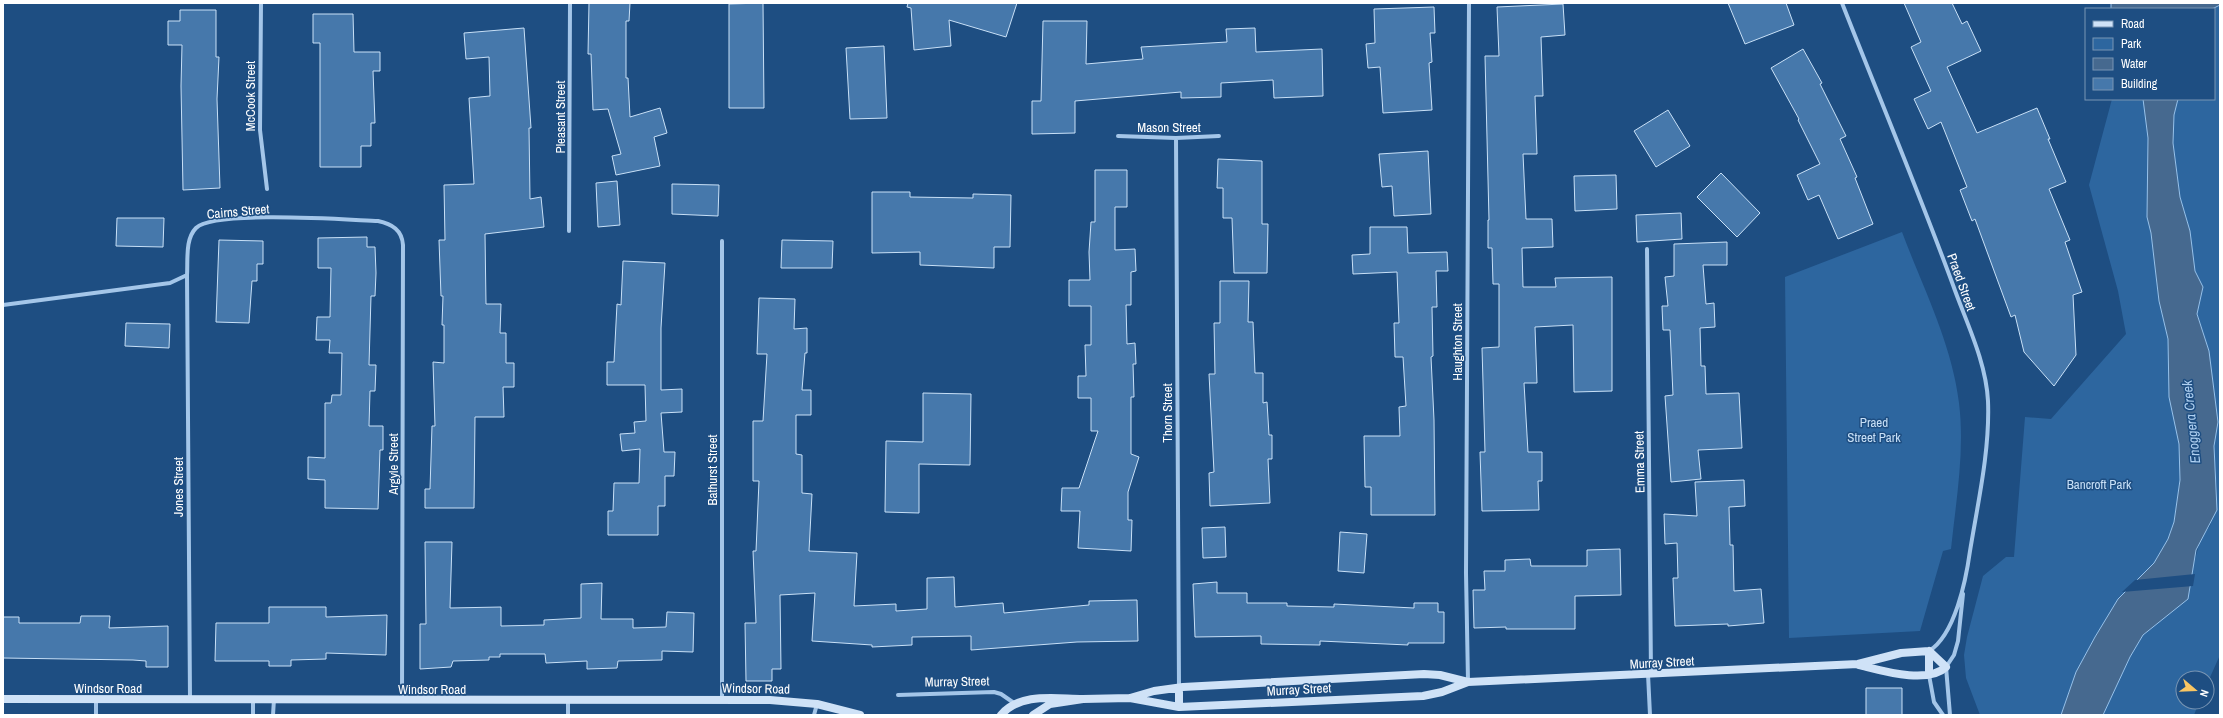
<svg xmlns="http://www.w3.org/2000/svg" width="2223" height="718" font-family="'Archivo Narrow',sans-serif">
<rect width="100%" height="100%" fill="#1e4e82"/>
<!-- green -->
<path fill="#2d669f" d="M 2220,5 L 2220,655 L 2207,684 L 2207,678 L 2183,678 L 2183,702 L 2199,702 L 2194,715 L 2103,715 L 2130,657 L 2143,635 L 2174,610 L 2193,566 L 2201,538 L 2210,526 L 2217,496 L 2214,446 L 2218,422 L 2209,351 L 2197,313 L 2203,287 L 2195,271 L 2190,231 L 2180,197 L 2173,143 L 2174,115 L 2178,99 L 2214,99 L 2214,9 L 2212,9 Z
M 2112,99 L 2143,99 L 2144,104 L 2148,138 L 2147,217 L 2151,233 L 2159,302 L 2168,339 L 2168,375 L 2179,444 L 2180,480 L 2174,522 L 2168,539 L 2154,563 L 2118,599 L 2095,637 L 2076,672 L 2061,715 L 1980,715 L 1966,678 L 1964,655 L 1967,637 L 1983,576 L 2006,557 L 2014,557 L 2025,417 L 2051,419 L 2126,334 L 2118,291 L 2089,185 Z
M 1902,232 C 1923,288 1952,344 1959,403 C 1965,451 1956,501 1951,549 L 1943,551 L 1920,631 L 1789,638 L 1785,277 Z"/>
<!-- water -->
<path fill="#46698f" stroke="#97c2eb" d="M 2111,3 L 2220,3 L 2220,5 L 2212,9 L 2111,9 Z
M 2143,99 L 2178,99 L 2174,115 L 2173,143 L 2180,197 L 2190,231 L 2195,271 L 2203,287 L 2197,314 L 2209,351 L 2218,422 L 2214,446 L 2217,510 L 2196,550 L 2188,599 L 2143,635 L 2130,657 L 2103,715 L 2061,715 L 2076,672 L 2095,637 L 2118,599 L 2154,563 L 2168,539 L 2174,522 L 2180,480 L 2179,444 L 2169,397 L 2168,339 L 2159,301 L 2151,233 L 2147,217 L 2148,138 Z"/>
<!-- pier -->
<path fill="#1e4e82" d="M 2195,574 L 2193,586 L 2122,592 L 2135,580 Z"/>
<!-- building -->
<path fill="#4678ab" stroke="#c8e0f7" d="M 589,3 L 630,3 L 629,21 L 626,21 L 626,78 L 628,78 L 630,117 L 660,108 L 667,133 L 654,137 L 660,166 L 616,175 L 612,156 L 621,154 L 608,109 L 593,110 L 591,54 L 588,54 Z
M 763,3 L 764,108 L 729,108 L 729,4 Z
M 908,3 L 1017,3 L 1006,37 L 949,20 L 951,46 L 914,50 L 911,8 L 907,7 Z
M 1728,3 L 1786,3 L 1794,25 L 1745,44 Z
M 1904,3 L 1952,3 L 1962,24 L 1967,21 L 1981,51 L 1947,67 L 1977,133 L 2037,108 L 2050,139 L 2048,139 L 2066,182 L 2049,189 L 2070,240 L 2065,242 L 2082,292 L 2073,295 L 2076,355 L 2054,386 L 2024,352 L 2015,315 L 2011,317 L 1975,219 L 1972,221 L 1960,190 L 1967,187 L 1941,122 L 1928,129 L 1914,99 L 1931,91 L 1911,47 L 1921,42 Z
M 1563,4 L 1565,35 L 1541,37 L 1543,96 L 1535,96 L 1537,154 L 1523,154 L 1526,219 L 1552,219 L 1553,247 L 1522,248 L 1523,287 L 1556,287 L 1555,278 L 1612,277 L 1612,391 L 1574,392 L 1573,325 L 1535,327 L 1537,383 L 1524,383 L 1528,452 L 1542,452 L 1542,481 L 1538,481 L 1539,510 L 1482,511 L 1480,452 L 1485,452 L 1482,348 L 1499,347 L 1499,284 L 1493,284 L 1492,248 L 1488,248 L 1488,220 L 1489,220 L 1485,56 L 1499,56 L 1497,7 Z
M 1434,7 L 1435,33 L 1430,33 L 1432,62 L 1429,63 L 1432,110 L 1383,113 L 1380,67 L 1368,68 L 1366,44 L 1375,43 L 1374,9 Z
M 180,10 L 216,10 L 216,57 L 219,57 L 217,99 L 220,188 L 183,190 L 181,86 L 182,45 L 168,45 L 168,21 L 180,21 Z
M 313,14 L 353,14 L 354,52 L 380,52 L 380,71 L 373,71 L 375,123 L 371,123 L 371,146 L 361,146 L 361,167 L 320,167 L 320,43 L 313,43 Z
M 1043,21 L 1087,21 L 1086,64 L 1143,59 L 1141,47 L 1227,42 L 1226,29 L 1255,28 L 1256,52 L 1322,49 L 1323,96 L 1274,98 L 1273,80 L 1221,83 L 1221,97 L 1181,98 L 1181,92 L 1075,101 L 1075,133 L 1032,134 L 1032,101 L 1041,101 Z
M 524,28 L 531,128 L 529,128 L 530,199 L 541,197 L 544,227 L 485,234 L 486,304 L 501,304 L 500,333 L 506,333 L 506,363 L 514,363 L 514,387 L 503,387 L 504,417 L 475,417 L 474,508 L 425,508 L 425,489 L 430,489 L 432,426 L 435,426 L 433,362 L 444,363 L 444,325 L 442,325 L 443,296 L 441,296 L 439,240 L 445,240 L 444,185 L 474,184 L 469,98 L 490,96 L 489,57 L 466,59 L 464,33 Z
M 884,46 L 887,118 L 850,119 L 846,48 Z
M 1803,49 L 1822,83 L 1820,84 L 1846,136 L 1840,139 L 1857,177 L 1855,178 L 1873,224 L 1838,239 L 1819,195 L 1808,200 L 1797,175 L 1820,164 L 1798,120 L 1799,119 L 1771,68 Z
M 1668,110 L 1690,146 L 1656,167 L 1634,131 Z
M 1428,151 L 1431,214 L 1394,216 L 1392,186 L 1382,187 L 1379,154 Z
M 1218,159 L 1262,161 L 1262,224 L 1268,224 L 1267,273 L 1234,273 L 1232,218 L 1223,218 L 1223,188 L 1217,188 Z
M 1095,170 L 1127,170 L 1127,207 L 1115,207 L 1115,250 L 1135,249 L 1136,271 L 1131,272 L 1131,305 L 1126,305 L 1127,344 L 1135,343 L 1136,364 L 1133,364 L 1134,397 L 1131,397 L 1131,454 L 1139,457 L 1128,492 L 1128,520 L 1132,520 L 1131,551 L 1078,548 L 1080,511 L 1061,511 L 1062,488 L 1079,488 L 1098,431 L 1091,431 L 1091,398 L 1078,398 L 1078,376 L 1086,376 L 1085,345 L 1091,345 L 1091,306 L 1069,306 L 1069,280 L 1090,280 L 1089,252 L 1091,222 L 1095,222 Z
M 1721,173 L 1760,213 L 1737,237 L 1697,197 Z
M 1616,175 L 1617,209 L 1575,211 L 1574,176 Z
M 617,181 L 620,225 L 598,227 L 596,183 Z
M 672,184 L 719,185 L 718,216 L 672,214 Z
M 872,192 L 910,192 L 910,197 L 973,198 L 973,194 L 1011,195 L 1010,247 L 994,247 L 994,268 L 920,265 L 920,252 L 872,253 Z
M 1681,213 L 1682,239 L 1637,242 L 1636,215 Z
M 117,218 L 164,218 L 163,247 L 116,246 Z
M 1370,227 L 1407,227 L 1408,253 L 1447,252 L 1448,271 L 1436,271 L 1437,307 L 1432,307 L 1433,356 L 1431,357 L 1434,420 L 1435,515 L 1371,515 L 1371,487 L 1365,487 L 1364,436 L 1400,436 L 1399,407 L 1406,406 L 1403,357 L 1395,357 L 1394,323 L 1399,323 L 1397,272 L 1353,274 L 1352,255 L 1370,254 Z
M 367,237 L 367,247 L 375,247 L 376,273 L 375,296 L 371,296 L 369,365 L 376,365 L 375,391 L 370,391 L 369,426 L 383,426 L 383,450 L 380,450 L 378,509 L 325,508 L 325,480 L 308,479 L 308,457 L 325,458 L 325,403 L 331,403 L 332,395 L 341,395 L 342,353 L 329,353 L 330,340 L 316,340 L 317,317 L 330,317 L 331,268 L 318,268 L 318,238 Z
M 219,240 L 263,241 L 263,264 L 257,264 L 257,281 L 252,281 L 249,323 L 216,322 Z
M 782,240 L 833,241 L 832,268 L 781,268 Z
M 1727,242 L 1727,265 L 1703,265 L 1706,304 L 1714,303 L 1715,327 L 1700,328 L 1701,366 L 1705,366 L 1706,394 L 1739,393 L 1742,448 L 1698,450 L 1701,479 L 1671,482 L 1665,396 L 1673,395 L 1670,330 L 1663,330 L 1662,306 L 1668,306 L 1665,277 L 1674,276 L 1674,244 Z
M 623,261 L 665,263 L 661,328 L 661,390 L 682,389 L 682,412 L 661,413 L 664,452 L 675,452 L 674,476 L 665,476 L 665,506 L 658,506 L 658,535 L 608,535 L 608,511 L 613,511 L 614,483 L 639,483 L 640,449 L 622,451 L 620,434 L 635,433 L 634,422 L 646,421 L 645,385 L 607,385 L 607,362 L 614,362 L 617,304 L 621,305 Z
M 1220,281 L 1249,281 L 1248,322 L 1253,322 L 1255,373 L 1263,373 L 1263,403 L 1267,402 L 1269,435 L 1272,435 L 1272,459 L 1268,459 L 1270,503 L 1210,506 L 1209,473 L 1214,472 L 1209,374 L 1215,374 L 1214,323 L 1220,323 Z
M 759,298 L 795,299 L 794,329 L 807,328 L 807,353 L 805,353 L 802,390 L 811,390 L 811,415 L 796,415 L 796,454 L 802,455 L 802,493 L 812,494 L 809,551 L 857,553 L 854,606 L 896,604 L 896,611 L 927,609 L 927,578 L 954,577 L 955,607 L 1003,603 L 1004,613 L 1089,605 L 1089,601 L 1137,600 L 1138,641 L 1077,642 L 971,650 L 971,636 L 912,637 L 912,645 L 872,647 L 872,645 L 812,641 L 815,593 L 780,595 L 781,669 L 772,669 L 772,681 L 746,681 L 745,623 L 756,623 L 753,551 L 756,551 L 759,481 L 753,481 L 753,421 L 763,421 L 767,354 L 757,354 Z
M 126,323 L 170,324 L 169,348 L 125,346 Z
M 923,393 L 971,394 L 970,465 L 919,464 L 919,513 L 885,512 L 886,441 L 923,442 Z
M 1744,480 L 1745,506 L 1729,507 L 1730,545 L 1733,545 L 1734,591 L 1761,589 L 1764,623 L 1728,626 L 1728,624 L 1675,626 L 1673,578 L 1678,578 L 1677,543 L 1665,544 L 1664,514 L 1697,516 L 1695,482 Z
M 1225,527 L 1226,557 L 1203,558 L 1202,528 Z
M 1340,532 L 1367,534 L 1364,573 L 1338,571 Z
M 425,542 L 452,542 L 450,608 L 501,607 L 501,626 L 544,625 L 544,620 L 581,618 L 581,584 L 602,583 L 601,619 L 633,619 L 633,628 L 666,627 L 667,612 L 694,613 L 693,652 L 662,651 L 662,660 L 618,661 L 617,668 L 587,669 L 587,661 L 546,663 L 545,654 L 500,654 L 500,657 L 489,657 L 489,660 L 453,661 L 451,667 L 420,669 L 420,624 L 426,624 Z
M 1620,549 L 1621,595 L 1575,596 L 1575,629 L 1506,629 L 1506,627 L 1474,628 L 1473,590 L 1485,590 L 1484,571 L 1505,571 L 1505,560 L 1530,559 L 1531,566 L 1587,566 L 1587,550 Z
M 1217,582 L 1217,593 L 1247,593 L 1247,603 L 1287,603 L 1287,606 L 1334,607 L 1334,604 L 1414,608 L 1414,603 L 1438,603 L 1438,612 L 1444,612 L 1444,643 L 1408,643 L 1408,645 L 1320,641 L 1320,645 L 1261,644 L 1261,636 L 1195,637 L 1193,584 Z
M 269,607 L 326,607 L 326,617 L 387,615 L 386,655 L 326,653 L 326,659 L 291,660 L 291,666 L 269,666 L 269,661 L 215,661 L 216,623 L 269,623 Z
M 81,616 L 110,616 L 109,628 L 168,626 L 168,667 L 146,667 L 146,661 L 133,660 L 3,658 L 3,617 L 19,617 L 19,623 L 80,623 Z
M 1866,688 L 1902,688 L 1902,715 L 1866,715 Z"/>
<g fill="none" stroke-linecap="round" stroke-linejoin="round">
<!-- street -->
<path stroke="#a4c6e9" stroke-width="4" d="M 261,3 L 260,130 L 267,189
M 1842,3 C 1879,97 1918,190 1953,285 C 1966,322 1986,361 1988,401 C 1990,450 1978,502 1970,551 C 1966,580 1955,635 1929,651
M 1118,136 L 1176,138 L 1219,136
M 1176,138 L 1179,687
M 569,231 L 570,3
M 1647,249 L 1651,674
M 187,275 L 190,699
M 3,305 L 170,283 L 187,275 C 188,260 185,239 196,228 C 214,210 349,220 378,221 C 392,224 402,230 403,245 L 402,700
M 1648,674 L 1650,715
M 1929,675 L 1934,702 L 1943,715
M 1468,681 L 1466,573 L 1469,3
M 898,695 L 994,692 L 1001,694 L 1014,703
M 96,700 L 96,715
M 253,700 L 253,715
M 722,700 L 722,241
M 273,715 L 274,699
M 568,715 L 568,701
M 814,715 L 817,704
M 1950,715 L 1946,667 L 1954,655 L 1958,641 L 1963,594"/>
<!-- secondary -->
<path stroke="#cfe2f7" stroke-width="8" d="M 1859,665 C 1880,670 1927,685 1946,667 L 1929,651
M 1929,673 L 1929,651
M 1179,688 L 1179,707
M 1130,698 L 1179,707 L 1423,696 L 1442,692 L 1468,682
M 3,699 L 770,700 L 817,704 L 860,715
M 1083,699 L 1130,698 L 1154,691 L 1183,687 L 1424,674 L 1440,675 L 1468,682 L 1858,664 L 1901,653 L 1929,651
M 1001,715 C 1020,692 1056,699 1083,699 L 1050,704 L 1033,715"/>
</g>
<g text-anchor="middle" stroke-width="3" stroke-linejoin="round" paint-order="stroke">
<!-- street labels -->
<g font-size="13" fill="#fff" stroke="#1e4e82">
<text transform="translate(250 96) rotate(-90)" y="5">McCook Street</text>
<text transform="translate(560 117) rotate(-90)" y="5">Pleasant Street</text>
<text x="1169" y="132">Mason Street</text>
<text transform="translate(238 211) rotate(-5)" y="5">Cairns Street</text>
<text transform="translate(1962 282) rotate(70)" y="5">Praed Street</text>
<text transform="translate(1457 342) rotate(-90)" y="5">Haughton Street</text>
<text transform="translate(1167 413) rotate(-90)" y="5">Thorn Street</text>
<text transform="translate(1639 462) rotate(-91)" y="5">Emma Street</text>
<text transform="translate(393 464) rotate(-90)" y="5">Argyle Street</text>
<text transform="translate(712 470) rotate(-90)" y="5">Bathurst Street</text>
<text transform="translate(178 487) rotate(-90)" y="5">Jones Street</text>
<text transform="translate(1662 662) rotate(-3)" y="5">Murray Street</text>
<text transform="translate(957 681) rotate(-1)" y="5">Murray Street</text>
<text x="108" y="693">Windsor Road</text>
<text transform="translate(756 688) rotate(1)" y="5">Windsor Road</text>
<text x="432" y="694">Windsor Road</text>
<text transform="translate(1299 689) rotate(-3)" y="5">Murray Street</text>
</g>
<!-- park labels -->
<g font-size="13" fill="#c8e0f7" stroke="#1e4e82">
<text x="1874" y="427">Praed<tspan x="1874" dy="15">Street Park</tspan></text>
<text x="2099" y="489">Bancroft Park</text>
</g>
<!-- water labels -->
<g font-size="14" font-style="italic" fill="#afd0f1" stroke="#1e4e82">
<text transform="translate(2191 422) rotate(-96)" y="5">Enoggera Creek</text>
</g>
</g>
<!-- border -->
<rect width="2223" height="718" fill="none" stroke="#ffffff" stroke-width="8"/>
<!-- legend -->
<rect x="2085" y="8" width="130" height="92" fill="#1e4e82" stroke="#7895b4"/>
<rect x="2093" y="21" width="20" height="6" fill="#cfe2f7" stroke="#7895b4"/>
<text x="2121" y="28" font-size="12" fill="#ffffff">Road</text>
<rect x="2093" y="38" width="20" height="12" fill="#2d669f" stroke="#7895b4"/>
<text x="2121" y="48" font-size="12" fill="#ffffff">Park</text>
<rect x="2093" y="58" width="20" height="12" fill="#46698f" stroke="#7895b4"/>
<text x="2121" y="68" font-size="12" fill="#ffffff">Water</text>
<rect x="2093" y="78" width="20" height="12" fill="#4678ab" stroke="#7895b4"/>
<text x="2121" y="88" font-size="12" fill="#ffffff">Building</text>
<!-- north arrow -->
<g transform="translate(2195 690) rotate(109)"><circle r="19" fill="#1e4e82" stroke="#7895b4"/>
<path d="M0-3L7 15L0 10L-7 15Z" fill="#f9c663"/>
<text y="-6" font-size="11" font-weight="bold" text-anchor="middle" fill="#ffffff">N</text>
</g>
</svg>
